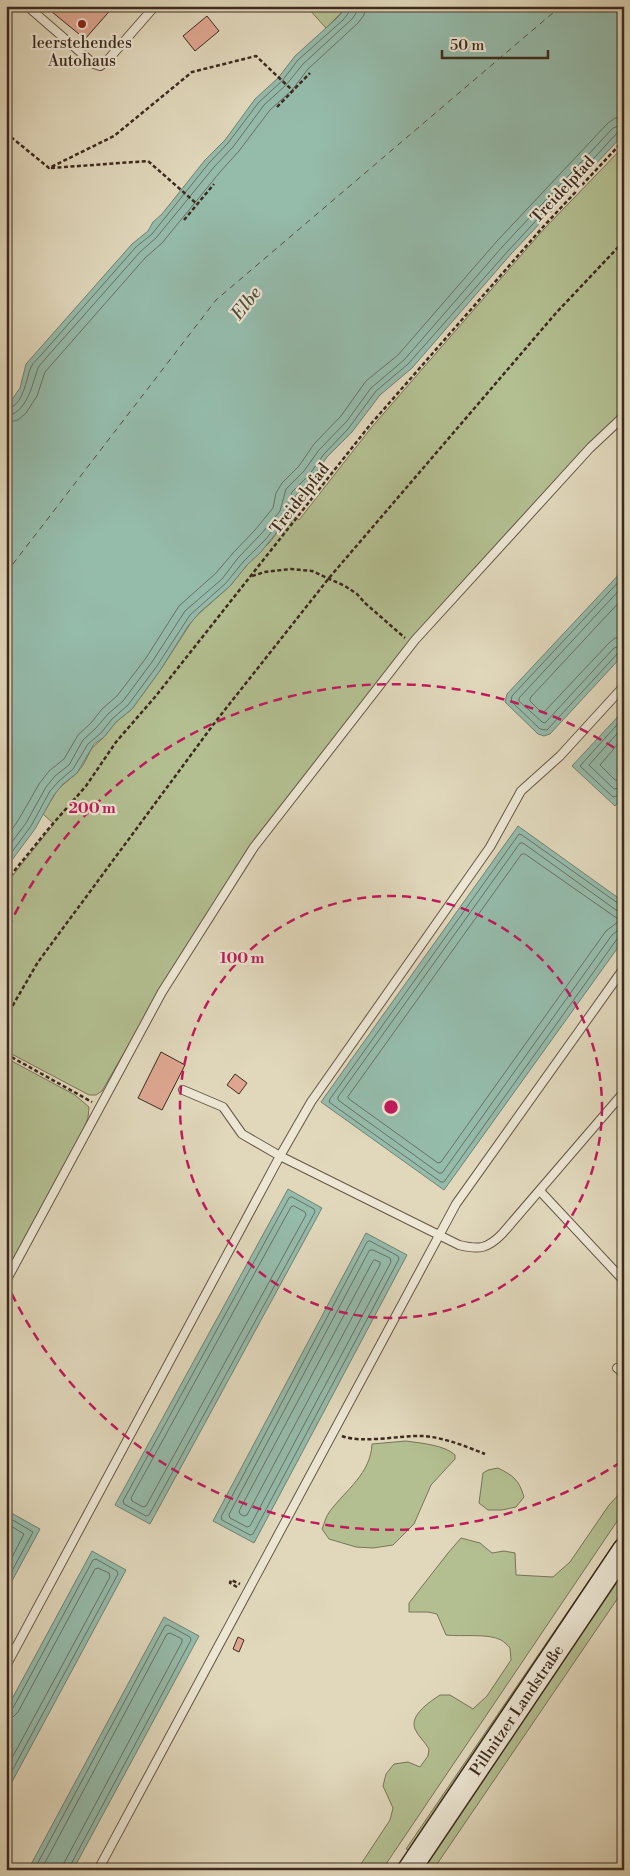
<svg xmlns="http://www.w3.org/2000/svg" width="630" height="1876" font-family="'Libre Bodoni',serif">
<rect width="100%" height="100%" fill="#e1d8bc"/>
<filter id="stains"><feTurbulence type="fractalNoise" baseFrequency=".004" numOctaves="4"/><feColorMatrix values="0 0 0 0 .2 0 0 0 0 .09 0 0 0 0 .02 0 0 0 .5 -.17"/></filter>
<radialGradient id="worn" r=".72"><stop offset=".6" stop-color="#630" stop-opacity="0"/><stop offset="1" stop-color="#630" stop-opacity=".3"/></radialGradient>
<!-- green -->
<path fill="#b3bf91" stroke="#787458" d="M 306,6 L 348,6 L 326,28 Z
M 624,146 L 624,412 L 588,446 L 413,637 L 251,844 L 160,990 L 102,1091 L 96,1095 L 89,1095 L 6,1051 L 6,884 L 54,824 L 43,814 L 58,789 L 77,773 L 83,765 L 92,748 L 104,737 L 116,722 L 132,709 L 161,669 L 194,618 L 230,586 L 247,565 L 270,542 L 291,514 L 299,520 L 371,428 L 544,229 Z
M 6,1058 L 75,1095 L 89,1107 L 88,1118 L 84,1128 L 6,1272 Z
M 406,1441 C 420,1443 445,1445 455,1455 L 455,1459 L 431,1485 L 414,1524 L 393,1545 L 373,1548 L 356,1547 L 329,1539 L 322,1529 C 324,1524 326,1516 330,1511 C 346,1490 371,1473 372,1444 Z
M 498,1468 C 514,1476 519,1480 524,1497 L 516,1507 L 502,1510 L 488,1510 L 479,1503 L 483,1473 L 488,1470 Z
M 624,1489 L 624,1511 L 382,1870 L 357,1870 L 390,1820 L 393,1808 L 383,1786 L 386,1774 L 394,1764 L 408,1762 L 420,1767 L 428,1756 L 429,1749 C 425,1742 418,1736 415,1729 C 409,1715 431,1701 440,1695 L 450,1695 L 473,1709 L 487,1696 L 511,1660 L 510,1648 C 508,1645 504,1642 501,1640 C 488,1633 462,1637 446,1635 L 437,1614 L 428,1612 L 409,1612 L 409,1603 L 448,1553 L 461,1538 L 480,1543 L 492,1553 L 504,1551 L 515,1553 L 516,1575 L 553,1577 L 570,1562 L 609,1505 Z
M 624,1529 L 624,1533 L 409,1850 L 406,1849 Z
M 624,1570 L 624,1589 L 433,1870 L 422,1870 Z"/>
<!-- water -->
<path fill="#95bbab" stroke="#718173" d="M 348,6 L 624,6 L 624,134 L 511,254 L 412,368 L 380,395 L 352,432 L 327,457 L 312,479 L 296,495 L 294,501 L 296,505 L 291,514 L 261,552 L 247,565 L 230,586 L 200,612 L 188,626 L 161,669 L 132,709 L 116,722 L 104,737 L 94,744 L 77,773 L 63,784 L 54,795 L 35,829 L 6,868 L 6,408 L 20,388 L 26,364 L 132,244 L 148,231 L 153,222 L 162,214 L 205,160 L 225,140 L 255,99 L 278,78 L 295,56 L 337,18 Z
M 624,569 L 624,654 L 550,734 L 544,736 L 538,734 L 505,702 L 507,694 Z
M 624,710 L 624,796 L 615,806 L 572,766 Z
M 518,826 L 624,902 L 624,939 L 444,1190 L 321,1102 Z
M 288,1189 L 322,1208 L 150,1524 L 115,1505 Z
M 366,1233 L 407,1255 L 254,1543 L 213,1521 Z
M 6,1510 L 40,1529 L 6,1592 Z
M 92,1551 L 126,1570 L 6,1793 L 6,1710 Z
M 164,1617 L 199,1636 L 73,1870 L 28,1870 Z"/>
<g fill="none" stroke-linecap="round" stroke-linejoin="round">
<!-- shore -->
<path stroke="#687264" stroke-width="1" d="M 6,409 C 24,407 26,378 31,367 C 33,362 39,358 42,354 L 136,247 L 152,234 L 209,163 L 228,143 L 259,102 L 282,81 L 298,60 L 343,20 L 350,11 L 351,6
M 6,416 C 26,414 32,386 37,371 C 38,366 43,362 46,358 L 140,252 L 156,238 L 214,167 L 233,147 L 264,105 L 286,85 L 303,64 L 352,19 L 357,12 L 358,6
M 6,423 L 18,420 L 26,413 L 37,396 L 45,372 L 145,258 L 162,243 L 220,172 L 239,151 L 270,110 L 292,90 L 308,69 L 358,23 L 364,15 L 365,6
M 624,576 L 512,696 L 511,701 L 540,729 L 547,730 L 618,653 L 624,651
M 624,585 L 519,698 L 519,701 L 542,722 L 545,723 L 614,648 L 624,645
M 624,597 L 530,698 L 530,701 L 541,712 L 544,712 L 609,643 L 615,638 L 624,637
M 624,717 L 580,766 L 613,797 L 624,794
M 624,726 L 589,765 L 614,789 L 624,787
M 624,737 L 600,765 L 615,780 L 624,780
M 6,838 L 19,819 L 39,784 L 49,771 L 64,759 L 78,735 L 91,723 L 102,709 L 117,696 L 146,658 L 179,606 L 216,573 L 233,553 L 255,530 L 273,508 L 276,493 L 282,483 L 299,466 L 314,444 L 341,416 L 366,381 L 398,355 L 497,241 L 608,123 L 615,118 L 624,117
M 6,850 L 26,823 L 46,787 L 55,776 L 69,765 L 83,740 L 96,728 L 108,714 L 123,701 L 152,662 L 185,611 L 222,579 L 238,558 L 261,534 L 280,511 L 286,489 L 304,471 L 319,450 L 347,421 L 371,388 L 404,360 L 503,246 L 613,128 L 624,124
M 522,854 L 525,854 L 618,919 L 619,921 L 606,931 L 441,1162 L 438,1163 L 349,1099 L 348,1097 Z
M 6,860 L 31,826 L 50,791 L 59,781 L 73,769 L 88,744 L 101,733 L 112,719 L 128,705 L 157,666 L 190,615 L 226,583 L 243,562 L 266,539 L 286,513 L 292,492 L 309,475 L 324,454 L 348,429 L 376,391 L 408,364 L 508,251 L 618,132 L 624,131
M 624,905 L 619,904 L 522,835 L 519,834 L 330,1099 L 329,1102 L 441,1182 L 444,1182 L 617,939 L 624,936
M 624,912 L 616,910 L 523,843 L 520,843 L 338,1097 L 338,1100 L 439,1173 L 442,1173 L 612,935 L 617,931 L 624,930
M 292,1197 L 314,1209 L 315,1212 L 149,1515 L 146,1516 L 124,1504 L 123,1501 L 289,1198 Z
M 294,1206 L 305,1212 L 306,1215 L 146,1506 L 143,1507 L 132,1501 L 131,1498 L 291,1207 Z
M 370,1241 L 398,1256 L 399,1259 L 253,1534 L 250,1535 L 222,1520 L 221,1517 L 367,1242 Z
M 370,1250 L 373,1250 L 390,1258 L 391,1262 L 250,1526 L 247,1527 L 230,1518 L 229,1515 Z
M 375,1260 L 380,1262 L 380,1265 L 247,1515 L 244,1516 L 240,1514 L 239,1511 L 373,1261 Z
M 6,1516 L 33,1532 L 6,1582
M 6,1523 L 24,1534 L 6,1569
M 6,1711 L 13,1708 L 93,1560 L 96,1559 L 117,1571 L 118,1574 L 6,1782
M 6,1718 L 13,1717 L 18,1712 L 95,1569 L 98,1568 L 109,1573 L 110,1577 L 6,1769
M 34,1870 L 165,1626 L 168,1625 L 190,1637 L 191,1640 L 70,1866 L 69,1870
M 41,1870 L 167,1634 L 170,1633 L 182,1639 L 182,1642 L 64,1863 L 63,1870"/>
<!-- ferry -->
<path stroke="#524e41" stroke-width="1" stroke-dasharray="6 5" stroke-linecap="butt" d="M 6,573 L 216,300 L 561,6"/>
</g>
<!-- building -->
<path fill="#dfa792" stroke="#3c2a1e" d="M 41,6 L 114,6 L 85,39 L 46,7 L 44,9 Z
M 207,16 L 219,31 L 195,51 L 183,36 Z
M 161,1052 L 185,1065 L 162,1110 L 138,1098 Z
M 235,1074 L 247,1083 L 239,1094 L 227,1085 Z
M 238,1637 L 244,1640 L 239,1652 L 233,1649 Z"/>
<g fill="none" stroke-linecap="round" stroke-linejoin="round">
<!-- service casing -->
<g stroke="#655646" stroke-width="10">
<path id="service" d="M 27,6 L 94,64 L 100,66 L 106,62 L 155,6
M 183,1090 L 223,1107 L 242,1134 L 280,1156 L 459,1245 C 479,1250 487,1249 502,1234 L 624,1092
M 540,1191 L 624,1281
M 6,1281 L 162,992 L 254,847 L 415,640 L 590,448 L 624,416
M 617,1368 L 624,1374
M 6,1666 L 280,1156 L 311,1102 L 490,847 L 521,791 L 560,756 L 624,686
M 98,1870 L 456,1204 L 624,968"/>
</g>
<!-- secondary casing -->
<g stroke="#3c2a1e" stroke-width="25">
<path id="secondary" d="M 409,1870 L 624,1550"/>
</g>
<!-- path -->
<path stroke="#3c2a1e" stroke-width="2.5" stroke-dasharray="4 2.5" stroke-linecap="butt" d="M 277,107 L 310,73
M 6,133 L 49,168 L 114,136 L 192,72 L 256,56 L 293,91
M 51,168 L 148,161 L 197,204
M 184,220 L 214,184
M 252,576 L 265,572 L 291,569 L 312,571 L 345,586 L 357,594 L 365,603 L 405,638
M 6,881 L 50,827 L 86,786 L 116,742 L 155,697 L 370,425 L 543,227 L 624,140
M 6,1017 L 38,962 L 216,721 L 329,578 L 556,313 L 624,241
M 6,1054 L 92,1102
M 342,1436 C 362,1444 401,1435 424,1436 C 445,1438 465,1446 485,1454
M 618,1533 L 624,1524
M 237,1587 L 230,1583 L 231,1580 L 240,1584"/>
<!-- service -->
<use href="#service" stroke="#ece6d3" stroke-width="8"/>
<!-- secondary -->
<use href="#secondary" stroke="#ece6d3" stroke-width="22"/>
</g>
<!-- distance rings -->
<g fill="none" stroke="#c2185b" stroke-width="2.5" stroke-dasharray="9 6">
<circle cx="391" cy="1107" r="211"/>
<path d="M621 1462A423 423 0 0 1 8 1286M8 928A423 423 0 0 1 621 752"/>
</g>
<!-- markers -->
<circle fill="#8f2418" stroke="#ece6d3" stroke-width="2" cx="82" cy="24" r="5"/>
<g text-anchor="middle" stroke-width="4.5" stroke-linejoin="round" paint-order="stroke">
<!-- poi labels -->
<g font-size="16" fill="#3c2a1e" stroke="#ece6d3">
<text x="82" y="48">leerstehendes<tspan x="82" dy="18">Autohaus</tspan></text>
</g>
<!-- street labels -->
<g font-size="16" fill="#3c2a1e" stroke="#ece6d3">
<text transform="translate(562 189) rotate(-47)" y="6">Treidelpfad</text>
<text transform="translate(299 498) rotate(-52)" y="6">Treidelpfad</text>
<text transform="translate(516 1710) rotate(-56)" y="6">Pillnitzer Landstraße</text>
</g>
<!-- water labels -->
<g font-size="18" font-style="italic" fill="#524e41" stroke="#ece6d3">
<text transform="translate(246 303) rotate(-52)" y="6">Elbe</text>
</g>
</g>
<circle cx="391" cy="1107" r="8" fill="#c2185b" stroke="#ece6d3" stroke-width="2.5"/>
<g font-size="15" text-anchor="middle" font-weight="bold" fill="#c2185b" stroke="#ece6d3" stroke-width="4.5" stroke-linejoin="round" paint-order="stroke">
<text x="92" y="813">200 m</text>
<text x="242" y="963">100 m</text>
</g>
<!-- margin -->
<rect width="630" height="1876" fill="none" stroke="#e1d8bc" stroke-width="25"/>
<rect x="8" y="8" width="615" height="1861" fill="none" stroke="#3c2a1e" stroke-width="2.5"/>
<rect x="12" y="12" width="605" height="1851" fill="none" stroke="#3c2a1e"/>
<!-- scale -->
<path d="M442 50v8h106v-8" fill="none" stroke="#3c2a1e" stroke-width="2.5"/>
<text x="450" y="50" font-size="15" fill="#3c2a1e" stroke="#ece6d3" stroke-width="4" paint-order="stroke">50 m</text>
<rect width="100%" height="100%" filter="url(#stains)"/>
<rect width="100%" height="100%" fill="url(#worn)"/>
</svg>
